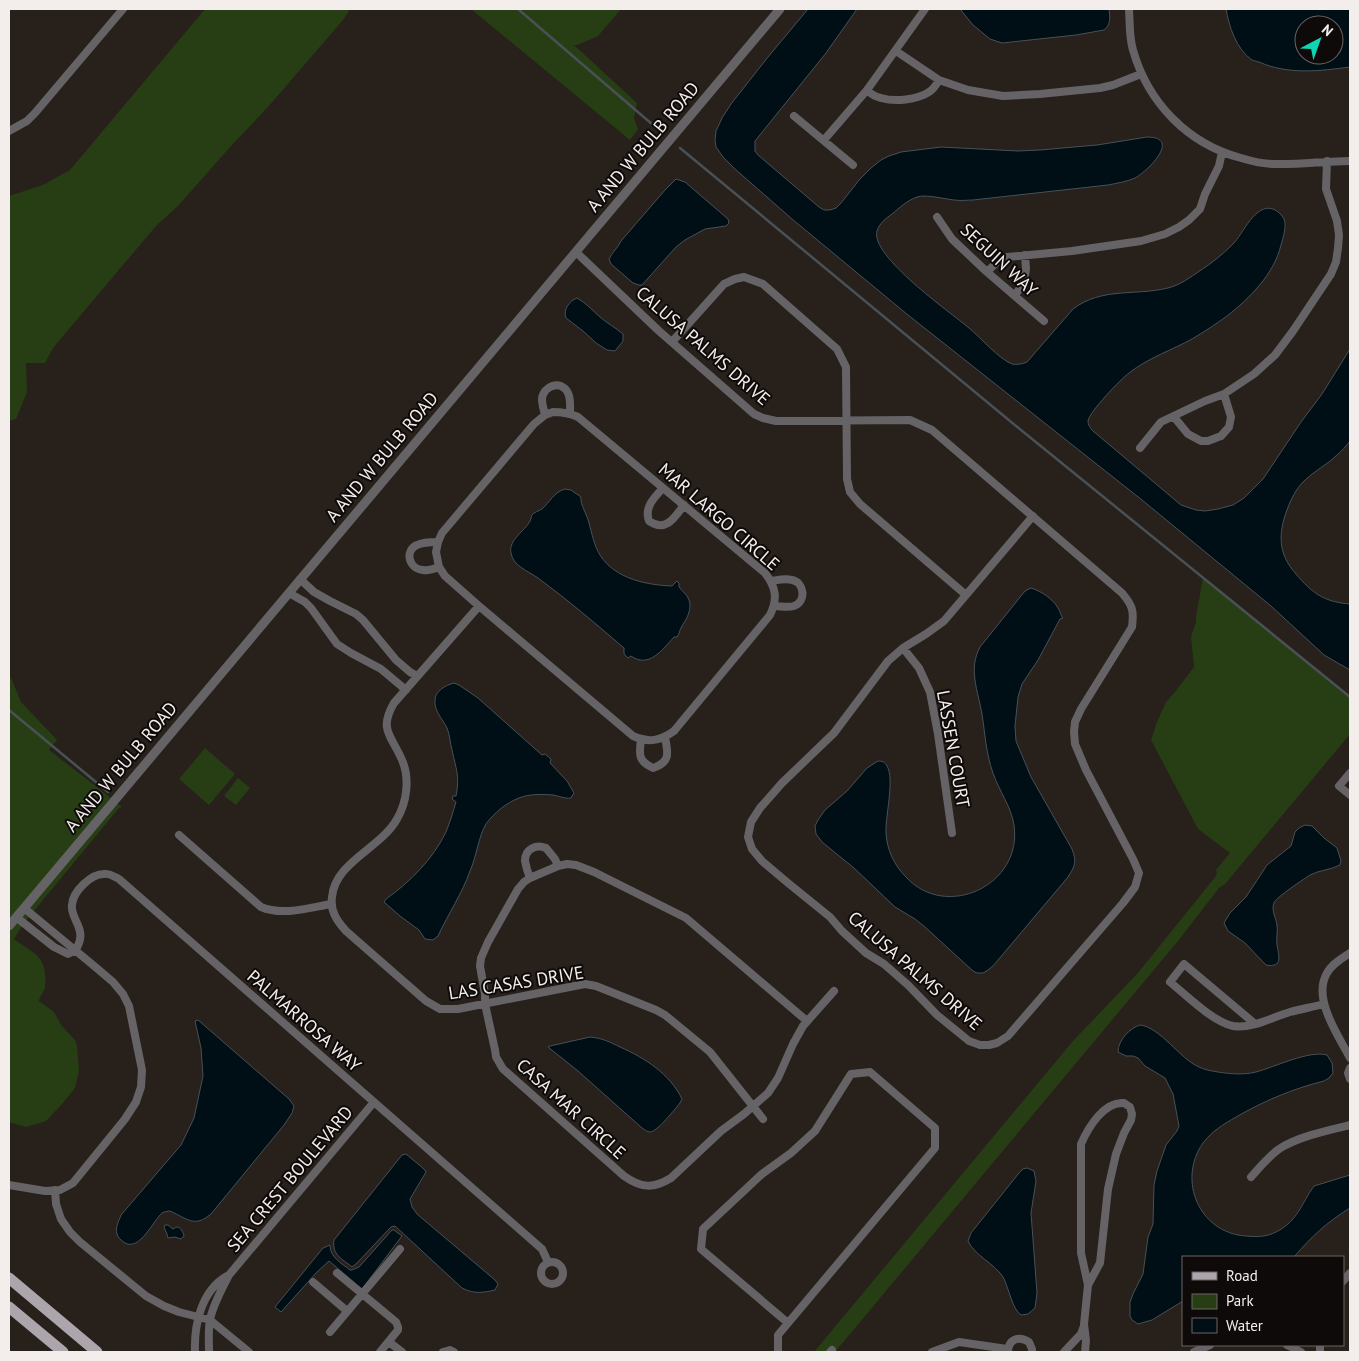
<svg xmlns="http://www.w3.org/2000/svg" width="1359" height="1361" font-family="'PT Sans',sans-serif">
<rect width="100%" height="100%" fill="#27201b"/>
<!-- green -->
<path fill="#273e14" d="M 205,9 L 350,9 L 343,20 L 268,107 L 231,146 L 178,206 L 156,226 L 53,348 L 45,363 L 26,363 L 27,392 L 16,419 L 9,421 L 9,196 L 43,185 L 70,170 Z
M 471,9 L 621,9 L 598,36 L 577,45 L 574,45 L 637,103 L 634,118 L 638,129 L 630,140 Z
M 1203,578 L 1350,696 L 1350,734 L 1225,884 L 1219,888 L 1178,941 L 835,1352 L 814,1352 L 1073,1041 L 1137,974 L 1216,876 L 1217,873 L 1216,870 L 1230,853 L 1198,829 L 1151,740 L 1157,722 L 1166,702 L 1175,692 L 1194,667 L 1191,637 L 1196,622 L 1196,616 Z
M 9,673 L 21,702 L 57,740 L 49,750 L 111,798 L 9,920 Z
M 205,748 L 235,774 L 209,805 L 179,779 Z
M 238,778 L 250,788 L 236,805 L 224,796 Z
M 117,803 L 122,807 L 119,808 L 24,923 L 14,939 C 34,954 48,956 45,986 C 45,991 40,995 39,1001 L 54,1012 L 61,1025 L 75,1040 L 77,1045 L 79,1071 L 75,1088 L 63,1103 L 46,1121 L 26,1127 L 9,1122 L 9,932 Z"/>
<!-- water -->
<path fill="#000e16" stroke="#495156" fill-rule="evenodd" d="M 808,9 L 857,9 L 826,53 L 755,141 L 755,151 L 758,155 L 819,207 L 824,210 L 830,210 L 836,208 L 841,203 L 860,179 L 871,168 L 881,160 L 889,156 L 901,152 L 941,147 L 1018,151 L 1040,150 L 1097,145 L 1147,137 C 1182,137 1148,171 1135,178 C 1126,182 1117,183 1108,185 L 973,200 C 967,200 961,201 954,200 C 945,199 925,194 917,197 C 908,200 899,208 892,214 C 886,218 879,224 877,231 C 870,256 950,312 969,328 C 980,337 999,359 1012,364 C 1017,365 1022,364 1027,362 L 1073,309 C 1102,287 1135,296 1168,288 C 1180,285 1191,277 1201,270 C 1212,263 1223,254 1233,244 C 1243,234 1255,203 1273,209 C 1278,211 1282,215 1284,219 C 1287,227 1283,237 1281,245 C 1274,274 1250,298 1227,316 C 1216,324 1204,332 1192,339 C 1172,350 1148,358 1129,373 C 1121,379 1089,412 1088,421 C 1088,425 1090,428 1093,431 L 1181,505 L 1196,510 L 1205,511 L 1218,509 L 1233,505 L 1244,498 L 1263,479 L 1301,422 L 1322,394 L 1350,349 L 1350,441 C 1346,446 1342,451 1337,455 C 1327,465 1314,471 1304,481 C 1296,489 1291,499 1287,510 C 1278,534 1278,554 1296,574 C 1312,593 1324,602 1350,604 L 1350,670 L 1324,655 L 1271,606 L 1142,500 L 908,315 L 792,219 L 735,169 L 723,157 L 716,147 L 715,140 L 716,131 L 722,118 L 731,104 L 768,57 Z
M 960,9 L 1109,9 C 1110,17 1111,25 1104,30 L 1076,35 L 1002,43 L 990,39 L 973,25 Z
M 1226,9 L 1350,9 L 1350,67 C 1320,71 1288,75 1259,62 C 1256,61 1254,61 1252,60 C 1236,49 1229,26 1226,9 ZM 1304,25 L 1334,25 L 1334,55 L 1304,55 Z
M 676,179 L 685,182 L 728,219 L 729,223 L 726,226 L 705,229 L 685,240 L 676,247 L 642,285 L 639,285 L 633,283 L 611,264 L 609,259 C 612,252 618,248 621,241 L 665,190 Z
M 577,298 C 586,303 592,310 600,317 C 607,323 616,328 623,334 L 623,341 L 615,351 L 607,350 L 596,343 L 583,331 L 566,318 C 563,310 569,301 577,298 Z
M 565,489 L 571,490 L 581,497 C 580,505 587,514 589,523 C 592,534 594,545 600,555 C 615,579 647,585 672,586 L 677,581 L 679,583 L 679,587 C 682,591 685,593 687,596 C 694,607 687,618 682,626 C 679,631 680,633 677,637 L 674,637 C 663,649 649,669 631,656 L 628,658 L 624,654 L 624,648 C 596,624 568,600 538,578 C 528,571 513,566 511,553 C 508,540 525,531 530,521 C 531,520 531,516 532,515 C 534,512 539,511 542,509 C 550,502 554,492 565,489 Z
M 1031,588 C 1041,591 1053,599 1058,608 C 1061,612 1060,615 1063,618 L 1060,619 L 1038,660 L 1022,684 L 1018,697 L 1015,726 L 1016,741 L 1031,777 L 1072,849 C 1077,862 1075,866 1068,877 L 993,966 L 988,970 L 983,973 L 977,973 L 973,971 L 925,927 L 915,919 L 895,907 L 854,868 L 822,842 L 816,834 L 815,826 L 818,820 L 825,810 L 847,791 L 867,768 L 878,761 C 882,761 885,762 887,766 C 895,779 885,817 886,833 C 887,850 894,865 906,877 C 946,921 1023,885 1014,825 C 1011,806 999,791 993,773 C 986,754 985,733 982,714 C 978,691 968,669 980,647 L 1025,591 Z
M 454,683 L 459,685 L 478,698 L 542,755 L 545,754 L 551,759 L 550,763 L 567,781 L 574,793 L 571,798 C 565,799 559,796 553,795 C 542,794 528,794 519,798 C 506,803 494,813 486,824 C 479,835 476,858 470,871 C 462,894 448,914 438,936 L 433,940 L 425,939 L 419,930 L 400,916 L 384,902 L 386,899 C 410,882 433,859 446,832 C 450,822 453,812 456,802 L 452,799 L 453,796 L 456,796 C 460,776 456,769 452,750 C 450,743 450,735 447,728 C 442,718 434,711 435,700 C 435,691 446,685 454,683 Z
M 1305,825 L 1312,826 L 1324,838 L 1337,848 L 1341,861 L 1340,865 C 1331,870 1319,870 1310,875 C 1304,879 1275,898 1274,903 C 1271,910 1276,918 1277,925 C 1278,932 1276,938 1277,945 C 1279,956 1283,968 1266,965 L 1245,943 L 1228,931 L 1224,923 L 1230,913 L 1246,897 L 1267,865 L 1291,846 L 1295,832 L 1299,828 Z
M 198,1020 L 289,1099 L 294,1106 L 292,1113 L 284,1125 L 211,1214 C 194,1228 188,1219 170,1211 C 169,1211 163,1212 162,1213 C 153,1221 140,1251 125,1243 C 121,1240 118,1238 117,1234 C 115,1227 119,1221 121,1215 L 181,1145 L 194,1118 L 203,1076 L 201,1048 L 195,1021 Z
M 1140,1025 C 1160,1027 1180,1059 1199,1067 C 1205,1070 1212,1071 1218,1072 C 1230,1074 1244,1075 1256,1072 C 1275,1067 1309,1050 1327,1055 L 1332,1063 L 1333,1073 L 1329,1078 L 1324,1081 C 1292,1089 1264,1101 1236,1117 C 1224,1124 1212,1131 1203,1143 C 1177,1180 1199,1233 1246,1236 C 1257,1237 1266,1237 1276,1232 C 1298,1221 1301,1204 1314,1186 L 1350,1175 L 1350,1208 C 1326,1223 1312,1236 1294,1257 L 1183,1257 L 1183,1301 L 1152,1320 L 1138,1324 L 1132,1320 L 1130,1316 L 1130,1302 L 1133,1294 L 1143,1274 L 1148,1237 L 1153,1224 L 1154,1185 L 1157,1171 L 1166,1145 L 1177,1131 L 1179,1126 L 1173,1094 L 1165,1078 L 1145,1066 L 1138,1058 L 1133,1056 L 1126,1056 L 1118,1052 C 1118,1040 1130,1028 1140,1025 Z
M 590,1037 C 602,1038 610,1042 620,1047 C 645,1058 670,1074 682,1099 L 680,1103 C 675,1109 657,1132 650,1132 C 647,1132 644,1129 642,1128 L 578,1071 L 548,1047 L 550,1046 Z
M 406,1154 L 424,1169 L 426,1172 L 410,1199 L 412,1207 L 417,1214 L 495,1280 L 498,1284 L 495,1290 C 482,1293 474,1294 462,1288 L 395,1226 L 391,1227 L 356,1264 L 352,1267 C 341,1258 332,1255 334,1240 L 402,1155 Z
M 1027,1168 L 1034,1171 L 1036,1181 L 1031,1213 L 1037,1293 L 1035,1308 L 1028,1314 L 1021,1315 C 1012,1309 1009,1288 1003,1277 C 994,1263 975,1256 968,1241 L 971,1233 L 1019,1173 L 1023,1169 Z
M 165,1225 L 168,1225 L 173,1229 C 175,1228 176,1227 178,1227 C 181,1228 184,1234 184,1236 L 181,1239 L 175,1237 L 168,1238 L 167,1234 L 164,1227 Z
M 392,1230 L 394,1230 L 402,1236 L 362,1289 L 329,1261 L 317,1272 L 281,1312 L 275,1307 L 323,1248 L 330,1245 C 330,1257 341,1263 350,1270 L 352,1270 L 359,1267 Z"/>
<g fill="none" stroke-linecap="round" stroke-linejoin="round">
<!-- stream -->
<path stroke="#495156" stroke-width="2.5" d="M 518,9 L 660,131
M 680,148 L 1021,430 L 1350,697
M 9,710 L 108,792"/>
<!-- minor -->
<path stroke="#666366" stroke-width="8" d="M 1129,9 C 1130,23 1129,37 1133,50 C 1148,103 1188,144 1241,158 C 1251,161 1263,164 1274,164 C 1299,165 1325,161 1350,161
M 896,51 L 939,80 L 968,90 L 1003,96 L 1040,94 L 1100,88 L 1113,85 L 1141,74
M 867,90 C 871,94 876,97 881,98 C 895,102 917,100 929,92 C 934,89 936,85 939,80
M 794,116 L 853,165
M 9,131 L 27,121 L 35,113 L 123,9
M 824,140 L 867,90 L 925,9
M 937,217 L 952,239 L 987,272 L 1044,321
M 576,252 L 659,331 L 754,414 L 763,418 L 776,421 L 910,420 L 932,430 L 1122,593 C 1133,606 1134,611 1132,627 L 1081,709 L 1075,722 L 1074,732 L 1075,744 L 1086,770 L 1133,859 L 1139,873 L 1135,887 L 1123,903 L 1008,1036 L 997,1043 L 989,1045 L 980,1045 L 969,1041 L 937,1015 L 908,985 L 884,964 L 866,953 L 842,931 L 830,917 L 788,883 L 762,861 L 752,849 L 748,837 L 751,822 L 760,808 L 782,783 L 834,733 L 888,661 L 903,648 L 926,634 L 944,621 L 1033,516
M 987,272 L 997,262 L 1007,257 L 1072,251 L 1141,241 L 1165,234 L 1179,227 L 1189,220 L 1200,209 L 1205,194 L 1219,166 L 1222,152
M 1015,296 L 1024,281 L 1026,269 L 1025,255
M 672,342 L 724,284 L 735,279 L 744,277 L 763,284 L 837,349 L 846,367 L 847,479 L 850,492 L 860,504 L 966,595
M 553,412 C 563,412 569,413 578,417 L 765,573 C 776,587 778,599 770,615 L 674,731 C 660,741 649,743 633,736 L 479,606 L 445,576 L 439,567 L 436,552 L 438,542 L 442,533 L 534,424 L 545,415 Z
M 545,415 C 544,410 542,405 542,399 C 543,386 561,379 568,393 C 571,399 570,407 570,413
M 1174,417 L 1188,434 L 1201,441 L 1208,441 L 1221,436 L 1229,427 L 1231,417 L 1224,394
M 1140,448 L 1161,422 L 1205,401 L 1224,394 L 1254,374 L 1275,355 L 1293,331 L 1331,274 L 1336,262 L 1338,248 L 1339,235 L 1337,221 L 1326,189 L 1327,161
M 663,488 C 654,498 644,507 649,521 C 666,533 675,517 684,505
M 438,542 C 431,542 423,542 417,545 C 404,551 409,569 423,570 C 429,571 434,569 439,567
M 300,579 L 314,592 L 330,601 L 356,614 L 363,620 L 396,660 L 410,672 L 417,676
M 772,581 C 778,580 785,578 792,580 C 804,582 807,601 794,606 C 788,608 781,606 774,606
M 289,593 L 305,602 L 311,608 L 337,644 L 351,653 L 381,669 L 406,690
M 479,606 L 394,703 C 378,730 392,736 402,760 C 410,778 407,802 397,819 C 381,848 335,862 332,897 C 330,911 337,921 346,931 L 426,1001 L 440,1009 L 458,1009 L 585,984 L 596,986 L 656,1010 L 665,1015 L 710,1052 L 763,1119
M 903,648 L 919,668 L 930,692 L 938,734 L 952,833
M 641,739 C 639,755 638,761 653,768 C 671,762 668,753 665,737
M 1350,773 L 1339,786 L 1350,795
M 179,835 L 261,907 C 282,916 309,908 331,904
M 530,878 C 528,873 526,867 525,861 C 525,849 536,844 546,848 L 555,859 L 558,866
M 16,917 L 54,947 L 68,954 L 76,950
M 76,950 C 77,947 80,942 80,939 C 83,927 70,916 72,905 C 73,891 91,874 104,874 C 109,873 115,877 119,879 L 542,1249 L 548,1262
M 1350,953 C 1342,958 1332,964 1327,973 C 1312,998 1338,1035 1350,1058
M 807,1021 L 686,918 L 594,872 L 576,865 L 567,864 L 558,866 L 530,878 L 524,882 L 518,889 L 488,942 L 481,958 L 480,966 L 485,994 L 485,1004 L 495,1050 L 496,1057 L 503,1069 L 624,1176 C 641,1188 653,1189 671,1178 L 721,1131 L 744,1114 L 768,1093 L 778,1078 L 793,1044 L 803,1026 L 834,991
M 1254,1023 L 1184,964 L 1170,982 C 1186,995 1213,1022 1233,1026 C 1252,1029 1273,1017 1290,1012 C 1301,1009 1313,1007 1324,1004
M 1350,1068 L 1348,1073 L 1350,1079
M 1251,1177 C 1260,1167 1268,1157 1279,1149 C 1297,1137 1329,1130 1350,1125
M 9,1185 L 45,1191 L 60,1190 L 73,1183 L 125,1119 L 136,1102 L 141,1087 L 142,1070 L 129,1006 L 123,994 L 113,982 L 93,965 L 24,908
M 55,1190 L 56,1204 L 61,1219 L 70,1232 L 80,1242 L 146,1296 L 164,1306 L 179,1312 L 210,1320 L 249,1352
M541 1273a11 11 0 1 1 22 0a11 11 0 1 1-22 0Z
M 337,1273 L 396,1322 L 398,1327 L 398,1330 L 380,1352
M 1343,1281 L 1350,1273
M 313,1282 L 347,1311
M 330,1332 L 400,1249
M 389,1342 L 402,1352
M 1287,1345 L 1301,1352
M 1320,1345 L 1320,1352
M 195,1352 C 194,1325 201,1291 227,1276
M 209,1352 C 209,1342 208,1330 210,1320 C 213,1304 222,1289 229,1275 L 374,1102
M 443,1352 L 450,1350 L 454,1352
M 778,1352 L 778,1335 L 935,1148 L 935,1128 L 870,1072 L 851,1074 L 815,1131 L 791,1153 L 762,1174 L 703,1229 L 701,1249 L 788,1323
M 830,1352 L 832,1350
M 932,1352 L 959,1342 L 1007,1349
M 1008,1352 C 1008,1340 1018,1335 1029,1342 L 1032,1349 L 1032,1352
M 1064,1352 L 1081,1334 L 1084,1326
M 1085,1352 L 1086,1341 L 1084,1324 L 1088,1285 L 1100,1263 L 1108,1189 L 1116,1154 L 1124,1133 L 1131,1120 L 1132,1114 L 1130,1107 L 1124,1103 C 1104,1101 1088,1128 1081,1144 L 1081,1253 L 1088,1285
M 1194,1352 L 1210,1345"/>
<!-- tertiary -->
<path stroke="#666366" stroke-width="9" d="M 9,926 L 780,9"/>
<!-- primary -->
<path stroke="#aca5ac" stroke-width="11" d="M 9,1278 L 97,1352
M 9,1307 L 63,1352"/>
</g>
<g text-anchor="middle" stroke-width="4" stroke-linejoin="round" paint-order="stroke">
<!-- street labels -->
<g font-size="18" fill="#f3eeeb" stroke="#0e0a09">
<text transform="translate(643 147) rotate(-50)" y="6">A AND W BULB ROAD</text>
<text transform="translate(999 260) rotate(43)" y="6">SEGUIN WAY</text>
<text transform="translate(703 346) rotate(41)" y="6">CALUSA PALMS DRIVE</text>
<text transform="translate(382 457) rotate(-50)" y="6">A AND W BULB ROAD</text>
<text transform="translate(719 517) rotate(41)" y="6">MAR LARGO CIRCLE</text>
<text transform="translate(953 749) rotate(80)" y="6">LASSEN COURT</text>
<text transform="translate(121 767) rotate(-50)" y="6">A AND W BULB ROAD</text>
<text transform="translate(915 971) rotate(41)" y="6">CALUSA PALMS DRIVE</text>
<text transform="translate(516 983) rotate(-9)" y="6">LAS CASAS DRIVE</text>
<text transform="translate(304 1021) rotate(41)" y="6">PALMARROSA WAY</text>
<text transform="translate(571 1109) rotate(42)" y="6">CASA MAR CIRCLE</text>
<text transform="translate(290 1179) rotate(-50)" y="6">SEA CREST BOULEVARD</text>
</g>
</g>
<!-- border -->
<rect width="1359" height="1361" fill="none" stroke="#f3eeeb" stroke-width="20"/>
<!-- legend -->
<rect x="1182" y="1256" width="162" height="90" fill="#0e0a09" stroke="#6a6563"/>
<rect x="1192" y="1272" width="25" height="8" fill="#aca5ac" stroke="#6a6563"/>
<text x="1226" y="1281" font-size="15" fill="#f3eeeb">Road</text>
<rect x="1192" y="1294" width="25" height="15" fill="#273e14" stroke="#6a6563"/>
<text x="1226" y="1306" font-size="15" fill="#f3eeeb">Park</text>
<rect x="1192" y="1318" width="25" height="15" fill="#000e16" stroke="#6a6563"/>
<text x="1226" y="1331" font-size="15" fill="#f3eeeb">Water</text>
<!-- north arrow -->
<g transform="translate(1319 40) rotate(41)"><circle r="24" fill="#0e0a09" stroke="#6a6563"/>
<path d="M0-4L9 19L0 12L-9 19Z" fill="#10d5b4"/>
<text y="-8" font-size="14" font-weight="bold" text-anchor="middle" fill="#f3eeeb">N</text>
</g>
</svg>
